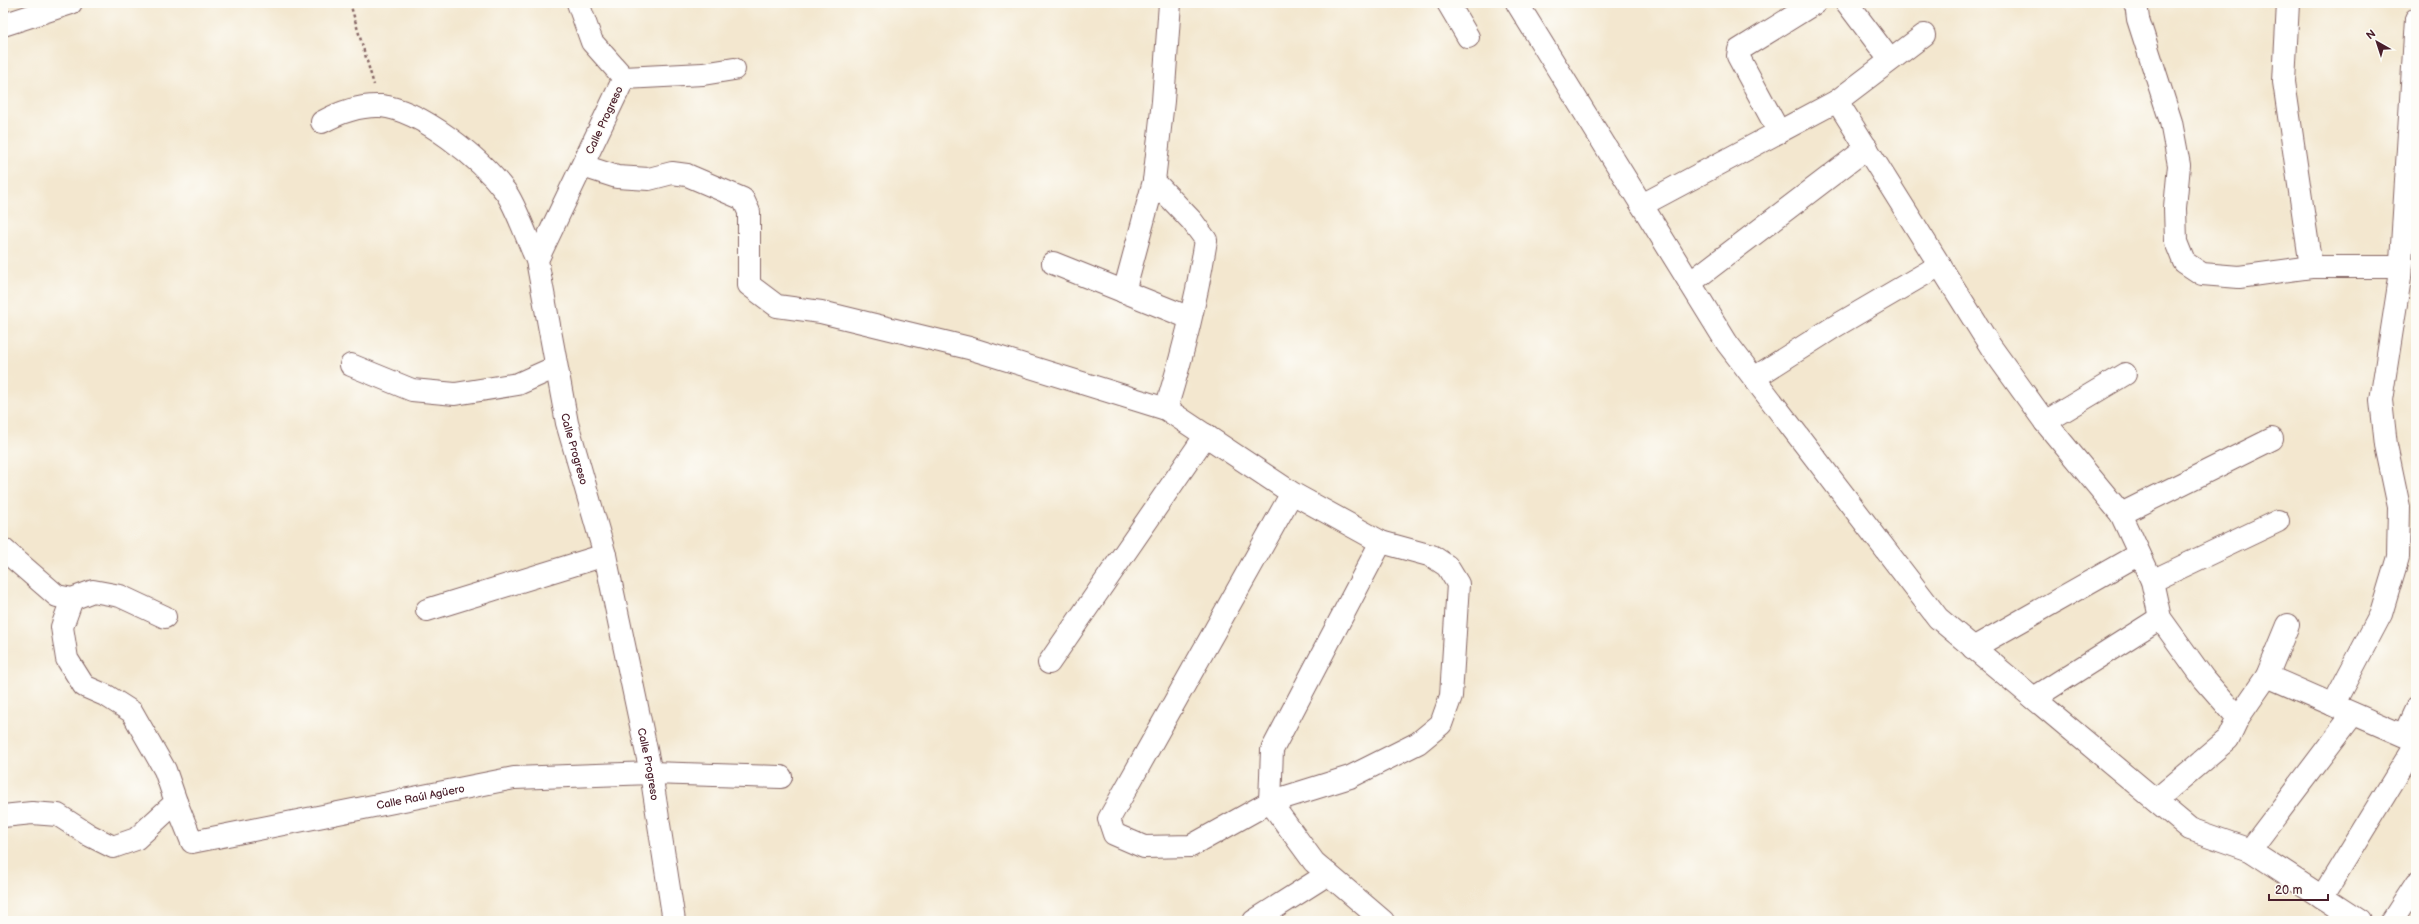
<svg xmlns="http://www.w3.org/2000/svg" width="2419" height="924" font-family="'Balsamiq Sans',sans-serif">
<rect width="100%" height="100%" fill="#fdfcf7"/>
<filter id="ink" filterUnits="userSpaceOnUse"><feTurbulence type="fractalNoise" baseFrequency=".025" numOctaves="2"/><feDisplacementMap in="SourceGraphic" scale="8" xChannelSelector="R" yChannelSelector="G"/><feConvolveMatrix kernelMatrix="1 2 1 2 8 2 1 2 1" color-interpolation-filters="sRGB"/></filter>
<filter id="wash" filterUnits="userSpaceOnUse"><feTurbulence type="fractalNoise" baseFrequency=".012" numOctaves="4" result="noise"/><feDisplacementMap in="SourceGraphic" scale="16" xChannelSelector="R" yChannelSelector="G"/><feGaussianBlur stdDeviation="0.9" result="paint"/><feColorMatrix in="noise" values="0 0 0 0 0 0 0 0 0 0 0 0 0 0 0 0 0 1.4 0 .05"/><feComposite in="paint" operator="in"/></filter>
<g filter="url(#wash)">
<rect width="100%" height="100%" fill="#f3e7cf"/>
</g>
<g filter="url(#ink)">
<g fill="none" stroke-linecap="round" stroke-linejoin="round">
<!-- minor casing -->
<g stroke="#856564" stroke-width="24">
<g id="minor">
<path id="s1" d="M 578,3 L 592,42 L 624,78 L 537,260 L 567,423 L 605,555 L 651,773 L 674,921"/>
<path d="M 1448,3 L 1468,37"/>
<path d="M 1517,3 L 1727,343 L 1938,618 L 2190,829 L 2250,850 L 2359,921"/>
<path d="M 1847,3 L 1890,60"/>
<path d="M 2136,3 L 2138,19 L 2171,122 L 2179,165 L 2175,208 L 2176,242 L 2184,262 L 2202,274 L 2239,277 L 2311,267 L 2400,267"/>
<path d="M 2288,3 L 2284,82 L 2311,267"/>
<path d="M 3,25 L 71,3"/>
<path d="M 624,78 L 703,74 L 734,69"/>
<path d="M 1837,101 L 1991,347 L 2045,422 L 2121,514 L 2152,581 L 2160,618 L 2204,679 L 2238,718"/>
<path d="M 322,122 C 340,112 360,105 381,106 C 421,110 481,159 505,191 C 516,205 528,242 537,260"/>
<path d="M 1779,132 L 1738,56 L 1739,50 L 1815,3"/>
<path d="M 583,166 L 617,177 L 649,179 L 672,173 L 687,175 L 743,199 L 749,212 L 749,285 L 777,306 L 821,312 L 969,348 L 1166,409 L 1292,493 L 1381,542 L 1432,556 L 1447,566 L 1458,584 L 1451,696 L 1441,724 L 1418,743 L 1350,777 L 1270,802 L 1191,846 L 1144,847 L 1114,834 L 1109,819 L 1292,493"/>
<path d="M 1642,205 L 1837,101 L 1924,35"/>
<path d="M 1053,263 L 1190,318"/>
<path d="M 1690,283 L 1867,148"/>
<path d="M 1124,292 L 1154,181"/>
<path d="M 351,365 L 412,390 L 455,394 L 518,384 L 556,367"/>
<path d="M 1754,378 L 1834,327 L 1940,265"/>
<path d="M 1166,409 C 1183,354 1197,297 1206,240 L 1192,221 L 1154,181 L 1163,101 L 1170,3"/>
<path d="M 2045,422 L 2125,374"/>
<path d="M 2121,514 L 2272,439"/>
<path d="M 1381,542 L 1272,750 L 1270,802 L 1314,862 L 1383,921"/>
<path d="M 3,549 L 57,596 L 72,599 L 93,591 L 120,596 L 165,617"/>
<path d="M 2152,581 L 2278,521"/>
<path d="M 427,610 L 605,555"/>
<path d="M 1973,648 L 2139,554"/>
<path d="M 1049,663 L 1206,435"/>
<path d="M 2267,676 L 2416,741"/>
<path d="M 2034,698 L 2160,618"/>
<path d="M 2333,705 L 2381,614 L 2398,557 L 2399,507 L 2386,445 L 2381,400 L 2400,278 L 2416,19"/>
<path d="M 2404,735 L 2416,709"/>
<path d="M 2156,800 L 2228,739 L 2238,718 L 2267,676 L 2288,625"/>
<path id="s2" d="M 176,802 L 192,842 L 514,778 L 651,773 L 781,777"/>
<path d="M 3,816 L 32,813 L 58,815 L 89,835 L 113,847 L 136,839 L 176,802 L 165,770 L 132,712 L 107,696 L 84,686 L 67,659 L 62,627 L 72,599"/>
<path d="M 2250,850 L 2353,714"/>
<path d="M 2322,897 L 2416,744"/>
<path d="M 1254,921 L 1328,874"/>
<path d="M 2392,921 L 2416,884"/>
</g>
</g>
<!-- path -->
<path stroke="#856564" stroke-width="2.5" stroke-dasharray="3 3" stroke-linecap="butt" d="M 350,3 L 374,85"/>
<!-- minor -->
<use href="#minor" stroke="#fff" stroke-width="22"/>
</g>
</g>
<g text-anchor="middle" stroke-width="3" stroke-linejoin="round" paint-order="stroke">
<!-- street labels -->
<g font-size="11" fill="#4a1f2b" stroke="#fdfcf7">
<text transform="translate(604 120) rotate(-65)" y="4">Calle Progreso</text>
<text dy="4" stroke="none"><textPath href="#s1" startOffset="484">Calle Progreso</textPath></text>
<text dy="4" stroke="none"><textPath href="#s1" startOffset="808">Calle Progreso</textPath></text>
<text dy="4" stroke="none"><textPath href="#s2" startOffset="276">Calle Raúl Agüero</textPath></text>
</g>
</g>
<!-- margin -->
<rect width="2419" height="924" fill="none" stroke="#fdfcf7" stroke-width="16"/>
<!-- north arrow -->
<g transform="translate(2377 42) rotate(321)" stroke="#fdfcf7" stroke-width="3" paint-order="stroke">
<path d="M0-3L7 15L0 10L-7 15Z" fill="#4a1f2b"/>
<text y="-6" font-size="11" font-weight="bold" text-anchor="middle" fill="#4a1f2b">N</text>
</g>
<!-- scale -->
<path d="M2269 894v6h59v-6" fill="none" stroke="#4a1f2b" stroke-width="2"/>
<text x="2275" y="894" font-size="12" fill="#4a1f2b" stroke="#fdfcf7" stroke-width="3" paint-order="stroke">20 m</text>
</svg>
